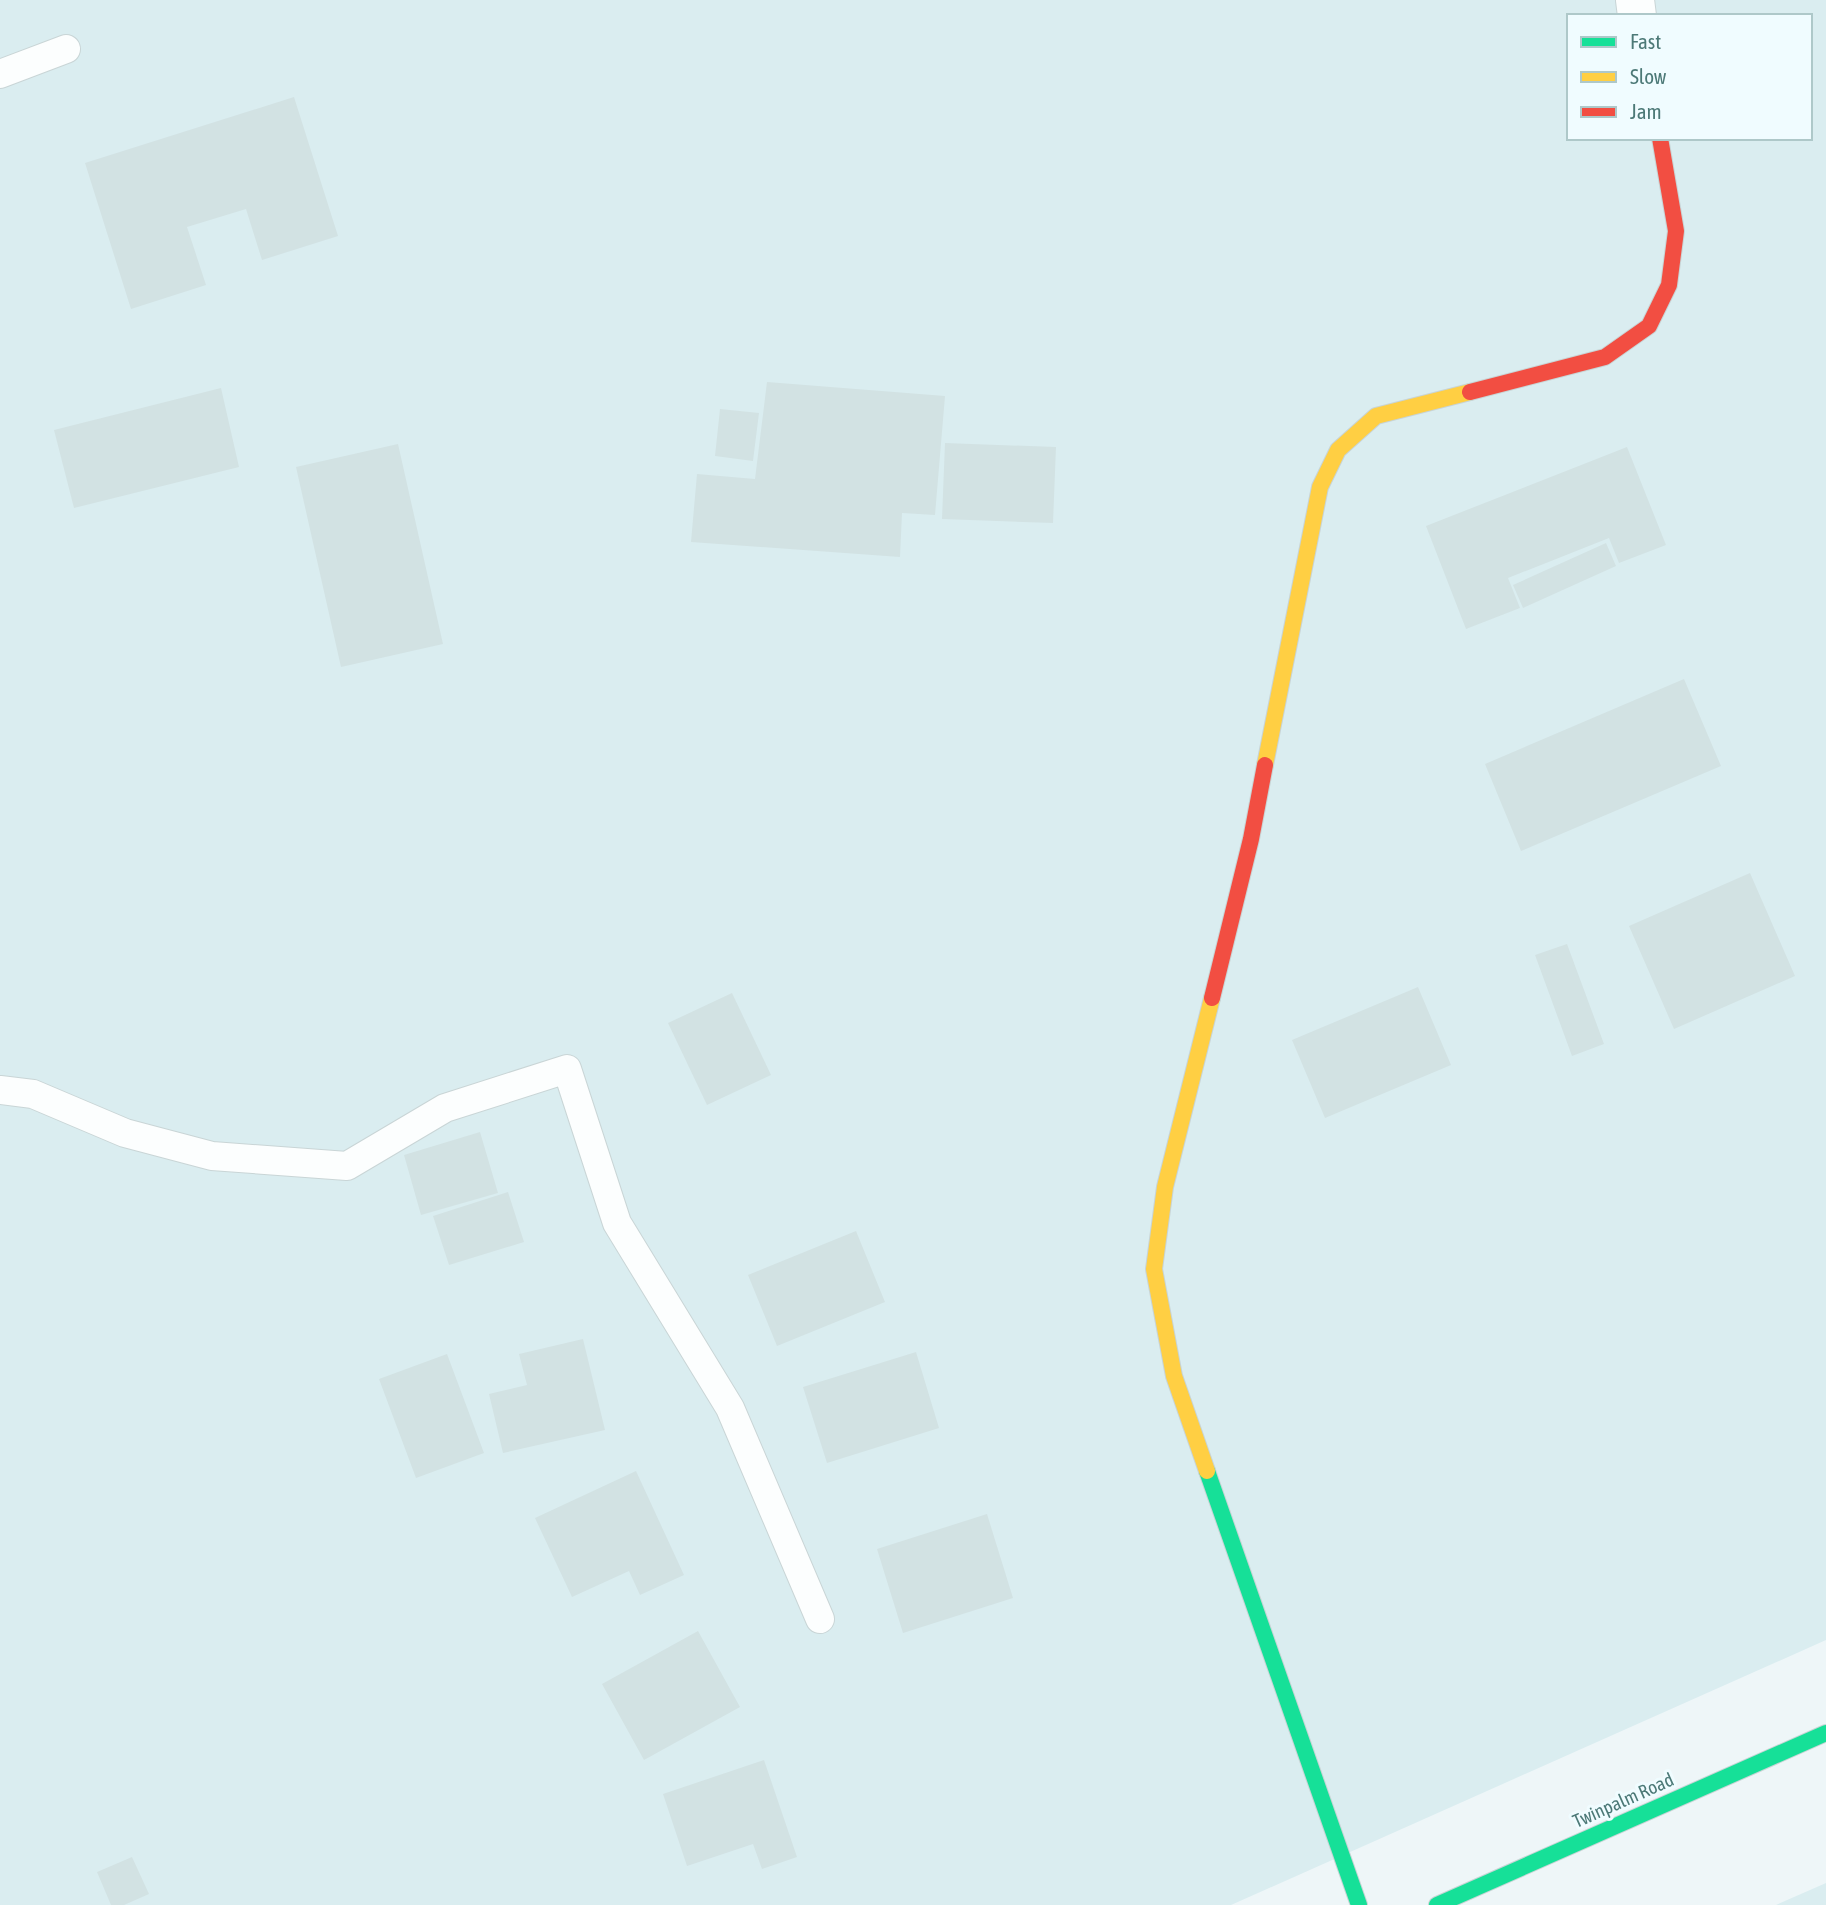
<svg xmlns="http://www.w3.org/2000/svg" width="1826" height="1905" font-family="'Asap Condensed',sans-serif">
<rect width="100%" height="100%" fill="#eef6f8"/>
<!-- residential -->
<path fill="#daedf0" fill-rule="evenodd" d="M 0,0 L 1826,0 L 1826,1640 L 1231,1905 L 0,1905 ZM 1569,16 L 1810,16 L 1810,138 L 1569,138 Z
M 1826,1883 L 1826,1905 L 1776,1905 Z"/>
<!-- building -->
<path fill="#d2e2e3" d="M 294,97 L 338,236 L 262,260 L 246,209 L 187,227 L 206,285 L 131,309 L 85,163 Z
M 767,382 L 945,396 L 935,515 L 902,513 L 900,557 L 691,542 L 697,474 L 755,479 Z
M 221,388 L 239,467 L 74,508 L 54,430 Z
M 720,409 L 759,413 L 753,461 L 715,456 Z
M 945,443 L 1056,447 L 1053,523 L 942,519 Z
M 398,444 L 443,644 L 341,667 L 296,467 Z
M 1627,447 L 1666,545 L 1619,563 L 1609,538 L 1508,578 L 1520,608 L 1466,629 L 1426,526 Z
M 1606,543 L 1616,566 L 1523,608 L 1513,585 Z
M 1684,679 L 1721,766 L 1521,851 L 1485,764 Z
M 1750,873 L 1795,976 L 1674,1029 L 1629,926 Z
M 1567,944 L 1604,1044 L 1572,1056 L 1535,955 Z
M 1418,987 L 1451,1065 L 1325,1118 L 1292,1040 Z
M 732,993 L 771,1075 L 707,1105 L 668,1023 Z
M 480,1132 L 498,1193 L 421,1215 L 404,1155 Z
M 508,1192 L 524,1242 L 449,1265 L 433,1216 Z
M 856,1231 L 885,1302 L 777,1346 L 748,1275 Z
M 583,1339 L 605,1430 L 503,1453 L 489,1394 L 527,1385 L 519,1354 Z
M 916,1352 L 939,1428 L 827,1463 L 803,1387 Z
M 447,1354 L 484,1453 L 416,1478 L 379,1379 Z
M 636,1471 L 684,1575 L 640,1595 L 629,1571 L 572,1597 L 535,1518 Z
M 987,1514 L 1013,1598 L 903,1633 L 877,1549 Z
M 698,1631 L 740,1707 L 644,1760 L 602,1684 Z
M 764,1760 L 797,1857 L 762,1869 L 753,1844 L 687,1866 L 663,1794 Z
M 132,1857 L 149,1894 L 124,1905 L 111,1905 L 97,1872 Z"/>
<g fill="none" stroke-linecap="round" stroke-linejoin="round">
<!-- lane casing -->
<g stroke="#c9d5d6" stroke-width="30">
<path id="lane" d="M 0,74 L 66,49
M 0,1090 L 33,1094 L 125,1133 L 212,1156 L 347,1166 L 445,1108 L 567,1069 L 617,1223 L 730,1408 L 820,1619"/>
</g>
<!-- street casing -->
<g stroke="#c9d5d6" stroke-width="40">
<path id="street" d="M 1635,0 L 1637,16"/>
</g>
<!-- fast casing -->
<g stroke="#c8d4d5" stroke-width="18">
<path id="fast" d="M 1207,1471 L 1359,1905
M 1437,1905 L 1826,1733"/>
</g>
<!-- slow casing -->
<g stroke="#c8d4d5" stroke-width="18">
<path id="slow" d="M 1265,765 L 1320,487 L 1338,450 L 1376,416 L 1470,392
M 1207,1471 L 1174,1376 L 1154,1269 L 1165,1187 L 1212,998"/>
</g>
<!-- jam casing -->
<g stroke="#c8d4d5" stroke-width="18">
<path id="jam" d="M 1470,392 L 1605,357 L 1649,326 L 1669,285 L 1676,231 L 1660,138
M 1212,998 L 1251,839 L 1265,765"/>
</g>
<!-- lane -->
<use href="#lane" stroke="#fcfefe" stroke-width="28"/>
<!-- street -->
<use href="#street" stroke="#fcfefe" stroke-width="38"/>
<!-- fast -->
<use href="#fast" stroke="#16e098" stroke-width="16"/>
<!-- slow -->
<use href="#slow" stroke="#ffcf43" stroke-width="16"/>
<!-- jam -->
<use href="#jam" stroke="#f24e42" stroke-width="16"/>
</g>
<g text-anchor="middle" stroke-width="6" stroke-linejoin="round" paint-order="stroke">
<!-- street labels -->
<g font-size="19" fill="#4c7977" stroke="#f0fcff">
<text transform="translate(1623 1800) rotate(-24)" y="7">Twinpalm Road</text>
</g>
</g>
<!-- legend -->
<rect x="1567" y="14" width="245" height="126" fill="#f0fcff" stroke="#aec8c9" stroke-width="2"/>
<rect x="1581" y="37" width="35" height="10" fill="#16e098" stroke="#aec8c9" stroke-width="2"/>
<text x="1630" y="49" font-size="21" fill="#4c7977">Fast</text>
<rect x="1581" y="72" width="35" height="10" fill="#ffcf43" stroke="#aec8c9" stroke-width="2"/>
<text x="1630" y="84" font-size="21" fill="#4c7977">Slow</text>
<rect x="1581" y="107" width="35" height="10" fill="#f24e42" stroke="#aec8c9" stroke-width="2"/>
<text x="1630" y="119" font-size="21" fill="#4c7977">Jam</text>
</svg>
